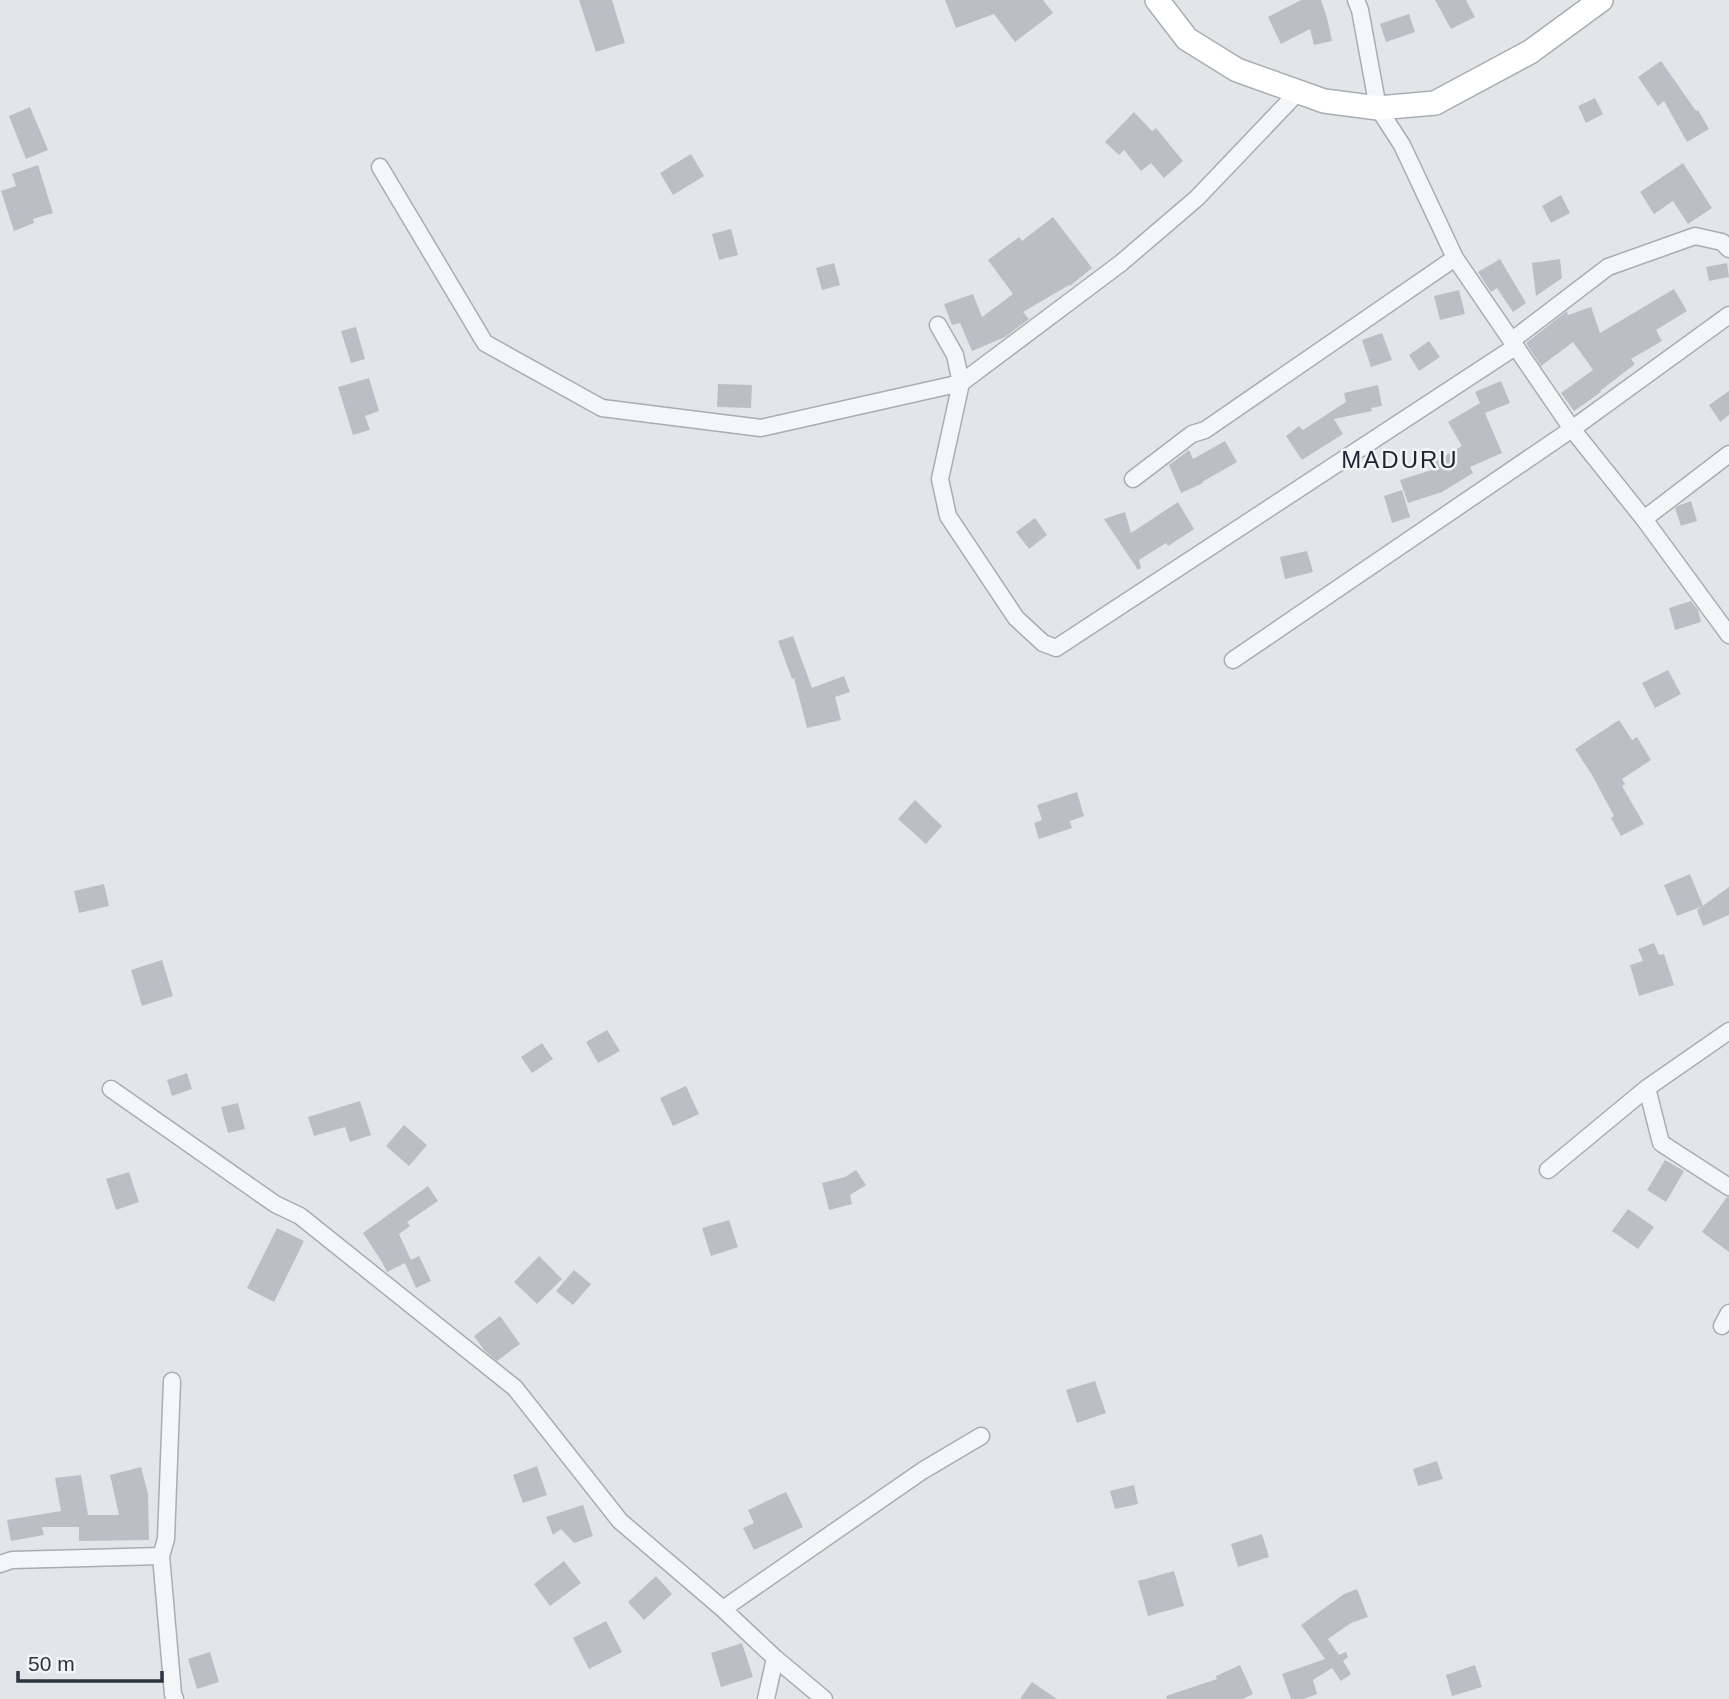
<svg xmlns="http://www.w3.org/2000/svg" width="1729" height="1699" font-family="Helvetica,sans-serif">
<rect width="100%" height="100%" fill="#e3e6e9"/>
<!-- building -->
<path fill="#babfc5" d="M 579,0 L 612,0 L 625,43 L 596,52 Z
M 945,0 L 1043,0 L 1053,13 L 1015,42 L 994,14 L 956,28 Z
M 1301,0 L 1321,0 L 1327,18 L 1332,41 L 1314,45 L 1310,29 L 1281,44 L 1268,17 Z
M 1435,0 L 1466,0 L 1475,17 L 1451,29 Z
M 1409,14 L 1415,32 L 1386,42 L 1380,24 Z
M 1661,61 L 1696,111 L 1698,110 L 1709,129 L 1687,142 L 1664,101 L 1658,106 L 1638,77 Z
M 1595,98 L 1603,114 L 1586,123 L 1578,106 Z
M 30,107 L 48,150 L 26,159 L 9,116 Z
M 1134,112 L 1152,131 L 1156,128 L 1183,161 L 1164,178 L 1151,163 L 1141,171 L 1124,150 L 1119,155 L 1105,142 Z
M 691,154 L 704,176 L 673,195 L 660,173 Z
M 1683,163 L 1712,208 L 1688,224 L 1673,201 L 1654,214 L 1640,192 Z
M 38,165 L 53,213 L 33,219 L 34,223 L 14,231 L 1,191 L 16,186 L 12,174 Z
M 1561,195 L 1570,213 L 1551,223 L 1542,206 Z
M 1053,217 L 1092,268 L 1070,286 L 1069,285 L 1023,312 L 1029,319 L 1005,337 L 972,351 L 960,323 L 952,325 L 944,304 L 973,294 L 982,317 L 1013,294 L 988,260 L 1019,237 L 1022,241 Z
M 731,229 L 738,255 L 719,260 L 712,234 Z
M 1500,259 L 1526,303 L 1513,312 L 1497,288 L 1491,292 L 1478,272 Z
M 1560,259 L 1562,278 L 1536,296 L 1532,263 Z
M 834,263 L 840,285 L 822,290 L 816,268 Z
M 1727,263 L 1729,277 L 1709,281 L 1706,267 Z
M 1674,289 L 1687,311 L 1656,330 L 1662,341 L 1631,359 L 1635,364 L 1600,391 L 1601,392 L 1574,411 L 1561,393 L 1593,370 L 1573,342 L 1541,366 L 1526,343 L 1567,311 L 1568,315 L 1591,307 L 1600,333 Z
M 1459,290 L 1465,314 L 1440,320 L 1434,296 Z
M 356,327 L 365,359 L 351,363 L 341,331 Z
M 1382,333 L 1392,360 L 1371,367 L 1362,340 Z
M 1429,341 L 1440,357 L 1419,371 L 1409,355 Z
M 369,378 L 379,411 L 365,416 L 370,430 L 353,435 L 338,387 Z
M 1501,381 L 1510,403 L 1485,413 L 1502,453 L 1470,467 L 1473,473 L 1442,492 L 1408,503 L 1400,480 L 1438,468 L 1435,462 L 1462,446 L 1448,422 L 1480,403 L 1475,392 Z
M 718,384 L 752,385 L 751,408 L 717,407 Z
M 1378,385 L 1382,406 L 1371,408 L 1372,411 L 1334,419 L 1343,434 L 1302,460 L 1286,436 L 1299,426 L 1303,430 L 1346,402 L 1344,393 Z
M 1729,391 L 1729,415 L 1720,422 L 1709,405 Z
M 1225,441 L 1237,462 L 1202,482 L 1203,483 L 1181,493 L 1169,465 L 1189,450 L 1193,459 Z
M 1402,490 L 1410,517 L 1392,523 L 1384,496 Z
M 1691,501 L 1697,521 L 1681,526 L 1675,508 L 1680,505 Z
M 1178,502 L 1194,529 L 1168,546 L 1166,543 L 1139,560 L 1141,568 L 1138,570 L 1104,519 L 1125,512 L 1131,533 Z
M 1035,518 L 1047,535 L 1029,549 L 1016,532 Z
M 1307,551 L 1313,572 L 1285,579 L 1280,557 Z
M 1691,601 L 1698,610 L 1701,622 L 1675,630 L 1669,608 Z
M 793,636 L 812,688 L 844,676 L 850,692 L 835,697 L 841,720 L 807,728 L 794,678 L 792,679 L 778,641 Z
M 1668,670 L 1681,694 L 1655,708 L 1642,683 Z
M 1619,720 L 1632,740 L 1637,737 L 1651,760 L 1622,779 L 1625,784 L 1622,786 L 1644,824 L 1621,836 L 1611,818 L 1614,816 L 1592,775 L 1575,749 Z
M 1077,792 L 1084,816 L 1070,821 L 1072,828 L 1039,839 L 1034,823 L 1042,820 L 1037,805 Z
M 915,800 L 942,826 L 926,844 L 898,819 Z
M 1690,874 L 1703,906 L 1677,916 L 1664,885 Z
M 104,884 L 109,906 L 79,913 L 74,891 Z
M 1729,887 L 1729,915 L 1703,926 L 1697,910 Z
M 1654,943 L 1659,955 L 1664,954 L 1674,985 L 1639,996 L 1630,965 L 1643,961 L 1638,949 Z
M 162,960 L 173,996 L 142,1006 L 131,970 Z
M 607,1030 L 620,1051 L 598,1063 L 586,1042 Z
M 542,1043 L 553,1059 L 532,1073 L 521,1057 Z
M 187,1073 L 192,1089 L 172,1096 L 167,1080 Z
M 686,1086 L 699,1114 L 673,1126 L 660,1098 Z
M 360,1101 L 371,1135 L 350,1142 L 345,1127 L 314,1136 L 308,1117 Z
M 238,1103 L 245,1129 L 228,1133 L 221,1107 Z
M 404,1125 L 427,1145 L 409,1166 L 386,1146 Z
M 1665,1160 L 1684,1171 L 1666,1202 L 1647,1190 Z
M 856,1170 L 866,1185 L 850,1195 L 852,1204 L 829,1210 L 822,1183 L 845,1177 Z
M 129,1172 L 139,1202 L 116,1210 L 106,1179 Z
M 428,1186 L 438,1201 L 407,1222 L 410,1226 L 399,1234 L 411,1260 L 387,1272 L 382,1262 L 363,1233 Z
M 1727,1197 L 1729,1197 L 1729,1252 L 1702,1232 Z
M 1628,1209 L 1654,1227 L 1638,1249 L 1612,1231 Z
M 729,1220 L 738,1247 L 711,1256 L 702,1228 Z
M 277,1228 L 304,1241 L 274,1302 L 247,1288 Z
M 419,1256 L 431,1281 L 416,1288 L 405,1263 Z
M 539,1256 L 562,1279 L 537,1304 L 514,1282 Z
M 574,1270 L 591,1284 L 573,1305 L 556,1291 Z
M 500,1316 L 520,1344 L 497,1361 L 484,1350 L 474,1336 Z
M 1095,1381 L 1106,1413 L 1077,1423 L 1066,1390 Z
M 1437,1461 L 1443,1479 L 1418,1486 L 1413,1469 Z
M 537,1466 L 547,1495 L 523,1503 L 513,1475 Z
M 141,1467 L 148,1494 L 149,1540 L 79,1541 L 79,1527 L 42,1527 L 44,1535 L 11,1541 L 7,1520 L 61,1511 L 55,1478 L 81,1475 L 88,1515 L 119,1515 L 110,1475 Z
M 1134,1485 L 1138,1504 L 1115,1509 L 1110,1491 Z
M 786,1492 L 803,1527 L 754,1550 L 743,1528 L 754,1523 L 748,1510 Z
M 583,1505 L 593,1536 L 574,1543 L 561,1529 L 553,1535 L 546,1517 Z
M 1262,1534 L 1269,1557 L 1238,1567 L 1231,1544 Z
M 564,1561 L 581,1583 L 550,1606 L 534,1584 Z
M 1174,1571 L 1184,1606 L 1148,1616 L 1138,1581 Z
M 656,1576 L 672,1594 L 644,1620 L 628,1602 Z
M 1357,1589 L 1368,1617 L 1351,1623 L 1328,1639 L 1339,1655 L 1346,1652 L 1348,1657 L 1343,1661 L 1351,1674 L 1341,1681 L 1332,1668 L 1313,1680 L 1317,1694 L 1304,1699 L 1291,1699 L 1282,1674 L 1325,1659 L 1301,1625 L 1344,1594 Z
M 606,1621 L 622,1652 L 589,1669 L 573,1638 Z
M 742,1643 L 753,1677 L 721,1687 L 711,1653 Z
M 210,1652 L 219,1682 L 197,1689 L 188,1659 Z
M 1240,1665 L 1253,1694 L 1243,1699 L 1167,1699 L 1166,1696 L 1217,1679 L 1216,1676 Z
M 1475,1665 L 1482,1687 L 1452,1696 L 1446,1675 Z
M 1032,1682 L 1057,1699 L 1020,1699 Z"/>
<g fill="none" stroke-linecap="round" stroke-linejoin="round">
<!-- minor casing -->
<g stroke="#a8adb3" stroke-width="19">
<path id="minor" d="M 1356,0 L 1360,10 L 1378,108 L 1402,145 L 1455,258 L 1572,429 L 1644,519 L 1729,635
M 380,167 L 485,343 L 602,408 L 761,428 L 961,383 L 1121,263 L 1197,198 L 1299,91
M 938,325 L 955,355 L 961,383 L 940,479 L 948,516 L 1016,618 L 1043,643 L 1056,648 L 1515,347
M 1511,341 L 1608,267 L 1695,236 L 1722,242 L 1729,249
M 1133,479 L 1192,434 L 1205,430 L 1455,258
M 1644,519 L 1729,454
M 1233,660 L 1572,429 L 1729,315
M 1647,1088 L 1661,1143 L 1729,1187
M 111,1089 L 275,1204 L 300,1216 L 515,1388 L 620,1521 L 723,1609 L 775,1658 L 824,1699
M 1548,1170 L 1647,1088 L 1729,1031
M 1722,1326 L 1729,1313
M 172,1381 L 166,1539 L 161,1556 L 173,1694 L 175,1699
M 0,1564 L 12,1560 L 161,1556
M 723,1609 L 922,1471 L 981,1436
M 766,1699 L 775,1658"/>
</g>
<!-- secondary casing -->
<g stroke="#a8adb3" stroke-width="26">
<path id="secondary" d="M 1157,0 L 1187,39 L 1237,70 L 1324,101 L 1378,108 L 1435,103 L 1530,52 L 1601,0"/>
</g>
<!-- minor -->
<use href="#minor" stroke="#f5f6f8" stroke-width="16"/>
<!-- secondary -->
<use href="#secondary" stroke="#fff" stroke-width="23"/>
</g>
<g text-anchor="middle" stroke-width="5" stroke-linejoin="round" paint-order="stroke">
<!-- quarter labels -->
<g font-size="24" letter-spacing="2" fill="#1e2530" stroke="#f2f4f7">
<text x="1400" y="468">MADURU</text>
</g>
</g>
<!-- scale -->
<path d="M18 1671v10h144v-10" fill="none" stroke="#2c343f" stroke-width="3.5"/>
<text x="28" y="1671" font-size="21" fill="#2c343f" stroke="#f2f4f7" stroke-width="5" paint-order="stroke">50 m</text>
</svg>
